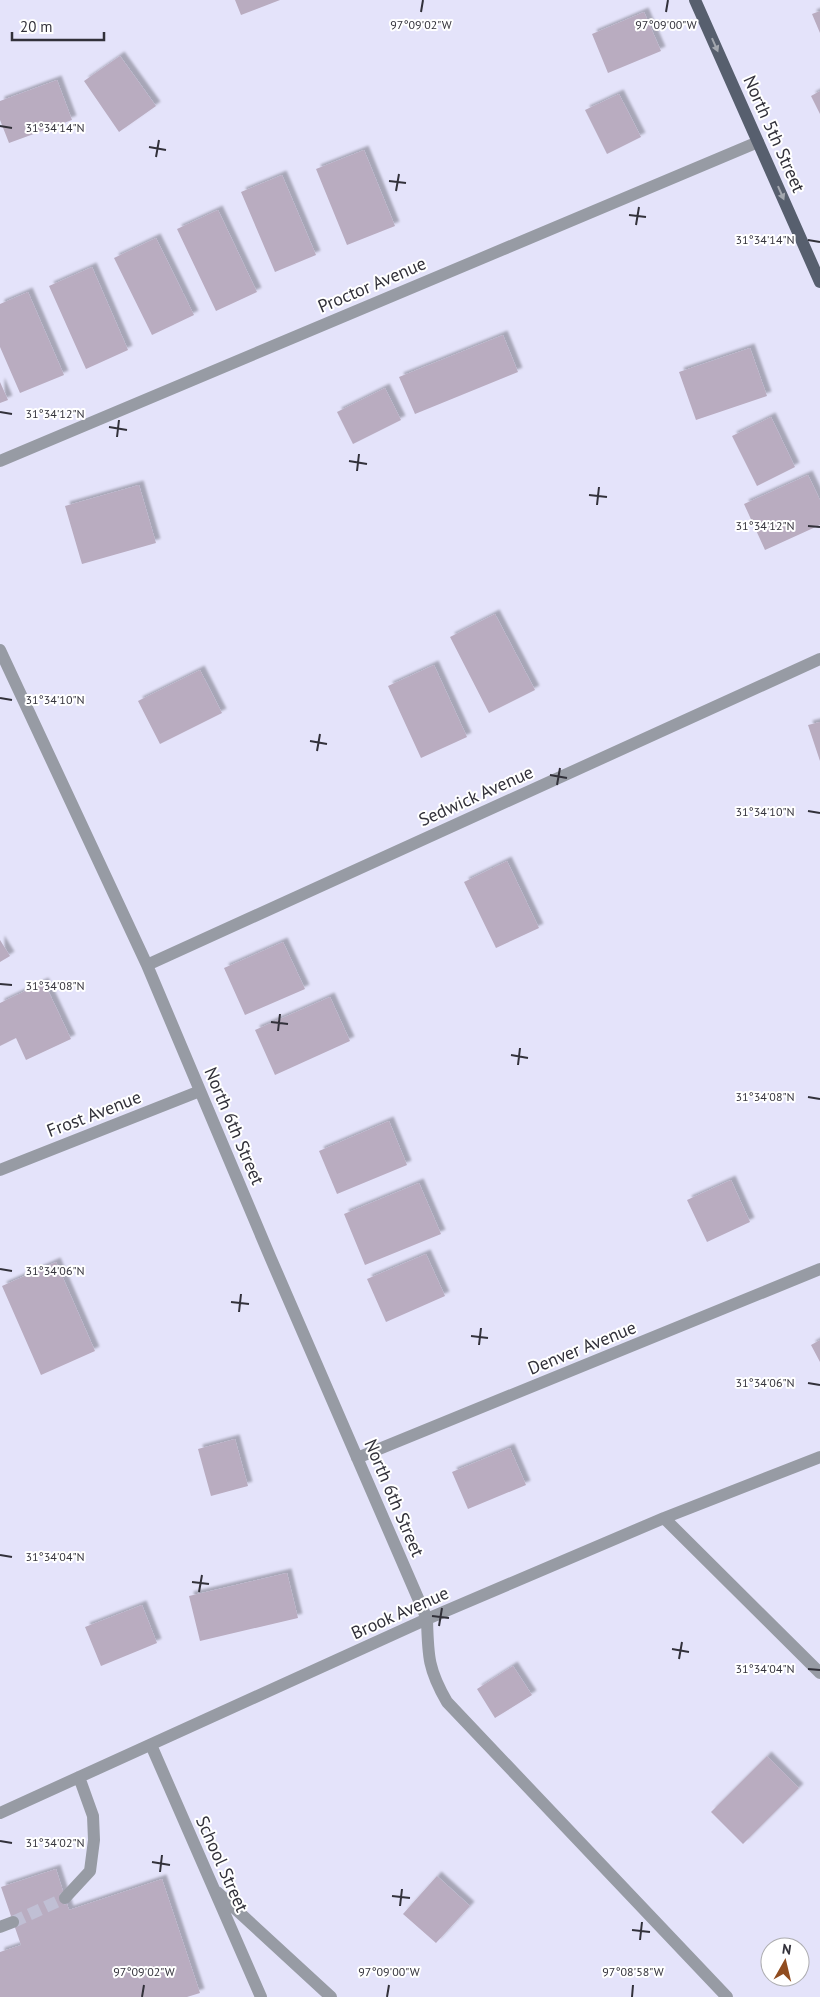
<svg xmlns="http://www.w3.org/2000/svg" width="820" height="1997" font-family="'PT Sans',sans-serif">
<defs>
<filter id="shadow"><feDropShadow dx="4.5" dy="-4.5" stdDeviation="1" flood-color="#0004"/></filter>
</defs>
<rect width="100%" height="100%" fill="#e4e3fa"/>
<!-- building -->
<path fill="#b9acc0" filter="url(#shadow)" d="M 235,0 L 280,0 L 241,15 Z
M 820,11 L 820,33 L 812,14 Z
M 644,12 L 661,51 L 608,73 L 592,34 Z
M 120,56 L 156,106 L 119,132 L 84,81 Z
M 57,80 L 72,120 L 9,143 L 0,120 L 0,101 Z
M 820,91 L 820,114 L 811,96 Z
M 619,94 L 641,137 L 607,154 L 585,110 Z
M 364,150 L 395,226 L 347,245 L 316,169 Z
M 282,175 L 316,255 L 275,272 L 241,192 Z
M 218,210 L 257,292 L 216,311 L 177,229 Z
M 156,238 L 194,315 L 152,335 L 114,258 Z
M 92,267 L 128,350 L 86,369 L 49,286 Z
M 28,292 L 64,375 L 20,393 L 0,347 L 0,304 Z
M 503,335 L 518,372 L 415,414 L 399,377 Z
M 750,348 L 767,396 L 696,420 L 679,372 Z
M 0,382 L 8,400 L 0,403 Z
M 385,388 L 401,420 L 353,444 L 337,412 Z
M 771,417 L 795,467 L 757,486 L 732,436 Z
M 808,475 L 820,500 L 820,525 L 765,550 L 744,504 Z
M 139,485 L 156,543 L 82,564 L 65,506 Z
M 495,614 L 535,690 L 489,713 L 450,637 Z
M 434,665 L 467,737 L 421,758 L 388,686 Z
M 200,670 L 222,713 L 160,744 L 138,701 Z
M 820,722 L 820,761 L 808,725 Z
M 507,861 L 539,928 L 496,948 L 464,882 Z
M 0,940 L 10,956 L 0,962 Z
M 283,942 L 305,989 L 245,1015 L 224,968 Z
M 44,982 L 71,1039 L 26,1060 L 16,1038 L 0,1046 L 0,1003 Z
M 330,997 L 350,1041 L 275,1075 L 255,1030 Z
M 389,1121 L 407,1165 L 337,1194 L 319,1151 Z
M 731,1180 L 750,1222 L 707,1242 L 687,1200 Z
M 419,1183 L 441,1234 L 365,1265 L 344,1214 Z
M 426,1254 L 445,1296 L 386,1322 L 367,1279 Z
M 56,1262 L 95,1351 L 41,1375 L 2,1286 Z
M 820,1340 L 820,1362 L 811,1345 Z
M 235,1439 L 248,1486 L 211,1496 L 198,1449 Z
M 510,1448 L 526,1485 L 468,1509 L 452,1472 Z
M 287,1573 L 298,1618 L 200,1641 L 189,1596 Z
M 142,1605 L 157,1643 L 101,1666 L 85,1627 Z
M 513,1666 L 532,1695 L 495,1718 L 477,1689 Z
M 767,1756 L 799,1788 L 743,1844 L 711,1812 Z
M 56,1869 L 69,1910 L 162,1879 L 200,1993 L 187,1997 L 0,1997 L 0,1952 L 21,1945 L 1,1887 Z
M 437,1876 L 470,1906 L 436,1943 L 403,1914 Z"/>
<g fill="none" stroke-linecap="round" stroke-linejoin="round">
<!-- minor-tunnel -->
<path stroke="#c0bfd4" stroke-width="12" stroke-dasharray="12 6" stroke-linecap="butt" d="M 13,1922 L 65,1898"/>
<!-- minor -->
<path stroke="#979ba4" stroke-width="12" d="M 0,461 L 758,142
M 0,650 L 147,965 L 271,1259 L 427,1619 C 428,1656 428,1669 447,1702 L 727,1997
M 147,965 L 820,659
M 0,1170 L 200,1091
M 357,1458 L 820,1269
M 664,1518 L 820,1673
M 151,1745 L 261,1997
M 0,1813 L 427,1619 L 664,1518 L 820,1457
M 217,1892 L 331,1997
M 65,1898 L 90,1871 L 94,1840 L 93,1816 L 79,1777
M 0,1927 L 13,1922"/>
<!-- major -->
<path stroke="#575f6e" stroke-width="12" d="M 695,0 L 820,282"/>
</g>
<!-- one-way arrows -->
<defs><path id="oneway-solid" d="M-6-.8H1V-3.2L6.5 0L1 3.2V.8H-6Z" transform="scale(1.25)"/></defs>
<g fill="#a3a7af">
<use href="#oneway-solid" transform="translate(715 45) rotate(66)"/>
<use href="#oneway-solid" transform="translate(781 193) rotate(66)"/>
</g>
<!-- ticks -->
<path fill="none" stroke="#32313a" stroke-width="2" d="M 421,12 L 423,0M 666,12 L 668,0M 0,126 L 12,128M 149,147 L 166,150M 156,157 L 159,140M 389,181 L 406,183M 396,191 L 399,174M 629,215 L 646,217M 636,225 L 639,207M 808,240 L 820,242M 0,412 L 12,414M 109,427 L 127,430M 117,437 L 119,420M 349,461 L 367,464M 357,471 L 359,454M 589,495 L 607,497M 597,505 L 599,487M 808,526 L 820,527M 0,698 L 12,700M 310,741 L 327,744M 317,751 L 320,734M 550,775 L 567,778M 557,785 L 560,768M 808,811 L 820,813M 0,984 L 12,985M 271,1022 L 288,1024M 278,1031 L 280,1014M 511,1055 L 528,1058M 518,1065 L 520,1048M 808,1097 L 820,1099M 0,1269 L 12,1271M 231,1302 L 249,1304M 239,1312 L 241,1294M 471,1336 L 488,1338M 479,1345 L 481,1328M 808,1383 L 820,1385M 0,1555 L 12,1557M 192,1582 L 209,1584M 199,1592 L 202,1575M 432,1616 L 449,1618M 439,1626 L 442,1608M 672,1649 L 689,1652M 679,1659 L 682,1642M 808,1669 L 820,1670M 0,1841 L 12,1843M 152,1862 L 170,1865M 160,1872 L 162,1855M 392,1896 L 410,1898M 400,1906 L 402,1889M 632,1930 L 650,1932M 640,1940 L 642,1922M 142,1997 L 144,1985M 387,1997 L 389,1985M 632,1997 L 633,1985"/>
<g text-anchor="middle" stroke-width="4" stroke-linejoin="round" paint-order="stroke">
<!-- street labels -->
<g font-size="18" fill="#32313a" stroke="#fff">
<text transform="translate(774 134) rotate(66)" y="6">North 5th Street</text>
<text transform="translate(372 285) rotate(-23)" y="6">Proctor Avenue</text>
<text transform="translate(476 796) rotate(-24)" y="6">Sedwick Avenue</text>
<text transform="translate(94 1114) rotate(-21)" y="6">Frost Avenue</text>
<text transform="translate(234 1126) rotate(67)" y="6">North 6th Street</text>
<text transform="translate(582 1348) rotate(-22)" y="6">Denver Avenue</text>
<text transform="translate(394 1498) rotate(67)" y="6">North 6th Street</text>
<text transform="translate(400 1613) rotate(-24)" y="6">Brook Avenue</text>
<text transform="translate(222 1864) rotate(66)" y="6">School Street</text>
</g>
</g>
<g font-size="12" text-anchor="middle" fill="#32313a" stroke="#fff" stroke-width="4" stroke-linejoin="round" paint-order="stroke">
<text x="421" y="29">97°09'02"W</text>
<text x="666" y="29">97°09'00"W</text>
<text x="55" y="132">31°34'14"N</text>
<text x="765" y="244">31°34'14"N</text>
<text x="55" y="418">31°34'12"N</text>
<text x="765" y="530">31°34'12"N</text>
<text x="55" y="704">31°34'10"N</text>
<text x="765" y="816">31°34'10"N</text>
<text x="55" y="990">31°34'08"N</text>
<text x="765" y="1101">31°34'08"N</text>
<text x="55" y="1275">31°34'06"N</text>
<text x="765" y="1387">31°34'06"N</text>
<text x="55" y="1561">31°34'04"N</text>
<text x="765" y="1673">31°34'04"N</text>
<text x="55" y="1847">31°34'02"N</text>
<text x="144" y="1976">97°09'02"W</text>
<text x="389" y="1976">97°09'00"W</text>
<text x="633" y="1976">97°08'58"W</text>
</g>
<!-- north arrow -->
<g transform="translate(785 1962) rotate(8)"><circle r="24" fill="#ffffff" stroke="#adadb0"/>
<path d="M0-4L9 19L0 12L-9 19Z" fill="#904c1f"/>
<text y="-8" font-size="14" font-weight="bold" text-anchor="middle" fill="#32313a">N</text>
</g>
<!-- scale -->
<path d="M12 32v8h92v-8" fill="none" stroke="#32313a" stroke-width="2.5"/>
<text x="20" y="32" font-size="15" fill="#32313a" stroke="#ffffff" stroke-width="4" paint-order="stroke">20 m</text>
</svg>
